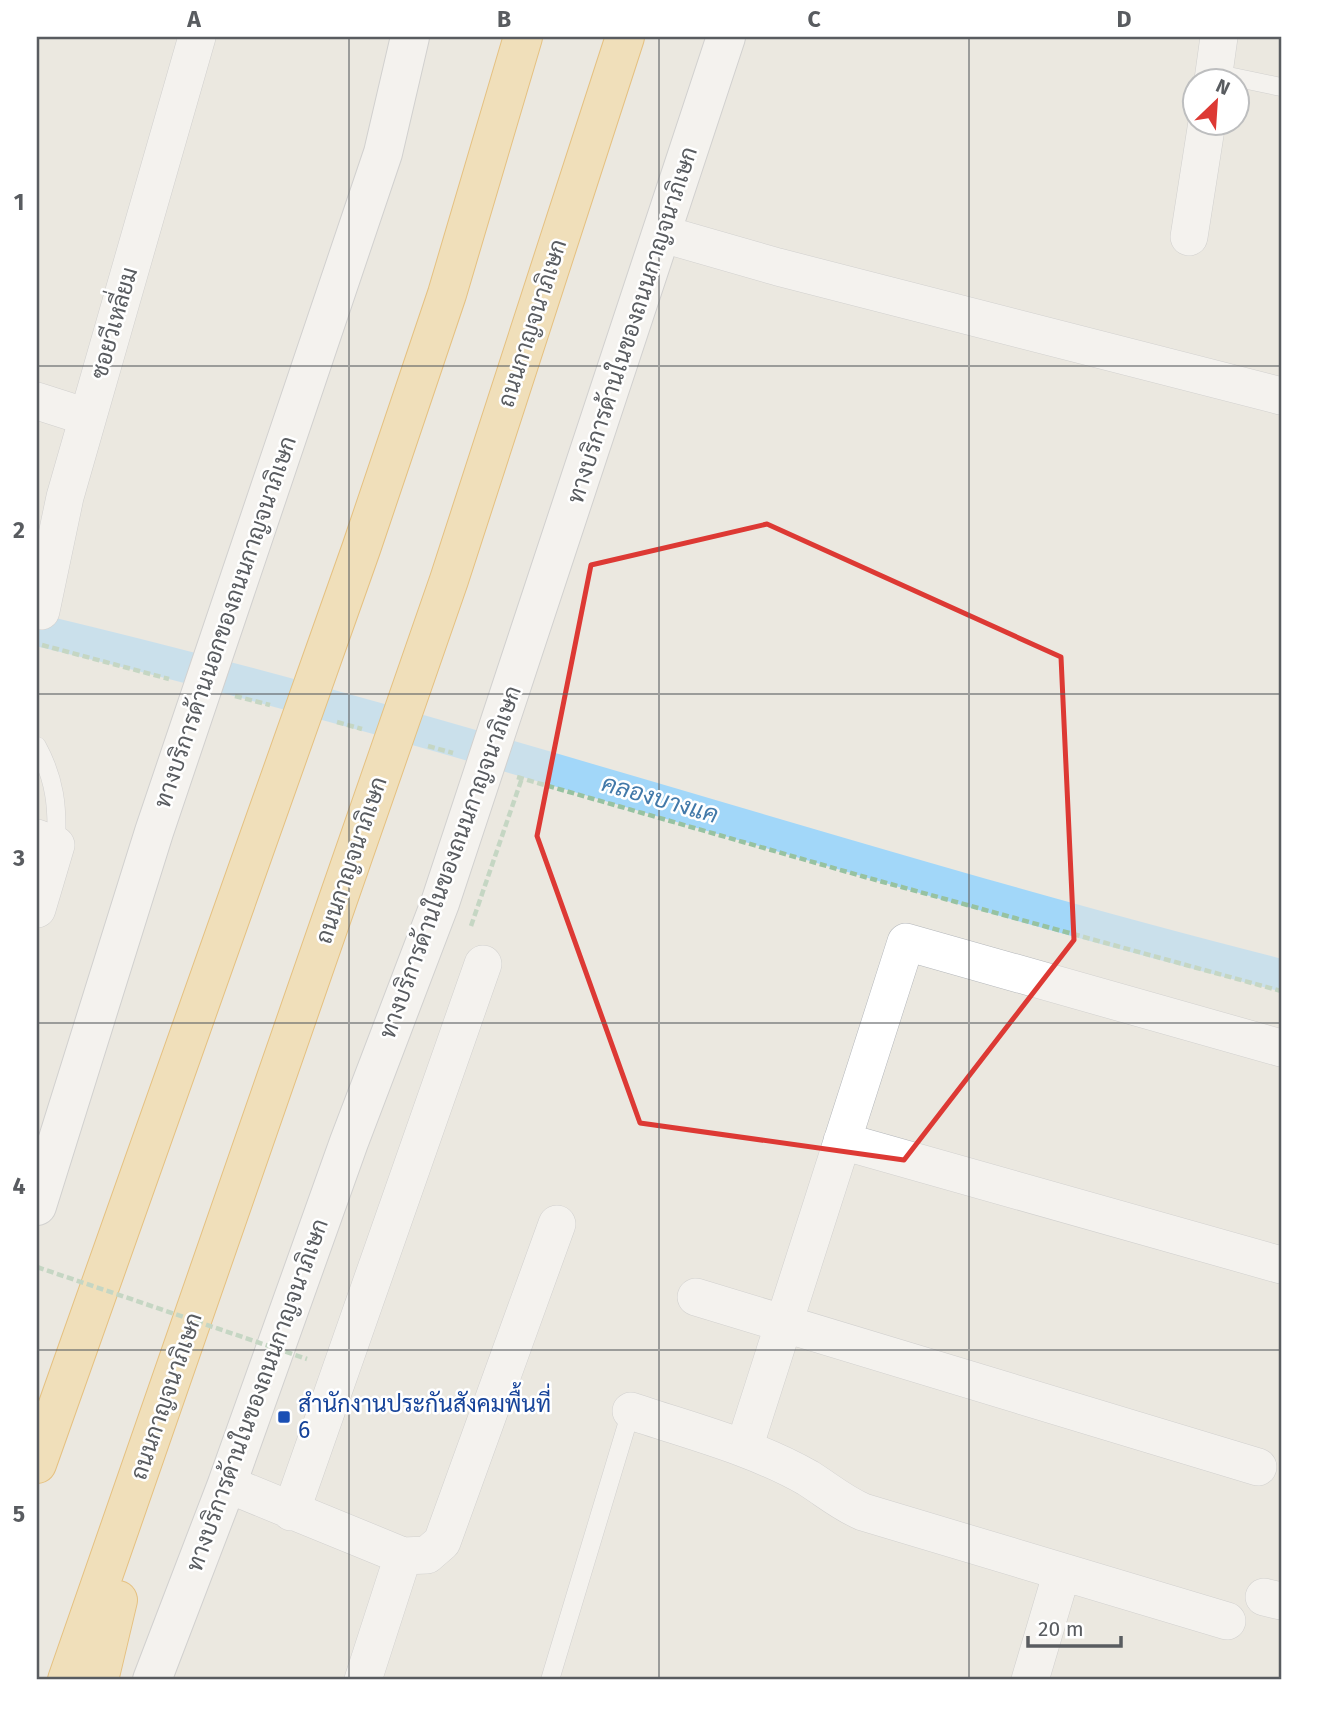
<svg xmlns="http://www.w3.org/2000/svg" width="1318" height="1717" font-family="'Fira Sans',Sarabun,sans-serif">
<rect width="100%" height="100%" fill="#ebe8e0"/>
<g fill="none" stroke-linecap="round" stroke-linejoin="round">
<!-- canal -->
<path stroke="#a2d7f9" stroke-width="32" d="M 37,630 C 456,729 864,870 1281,975"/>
<!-- lane casing -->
<g stroke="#b3b6ba" stroke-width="19">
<path id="lane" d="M 1214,73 L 1281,87
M 37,746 C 55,779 58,807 56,845
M 550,1680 L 631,1411"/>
</g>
<!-- street casing -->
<g stroke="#b3b6ba" stroke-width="38">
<path id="street" d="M 1213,80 L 1219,37
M 663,234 L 778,267 L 1281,396
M 1189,237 L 1207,122
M 37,401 L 87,417
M 41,611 L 65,497 L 197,37
M 37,838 L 56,845 L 37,909
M 842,1141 L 1281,1265
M 696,1297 L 1258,1467
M 631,1411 C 690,1431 754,1447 808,1478 C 827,1490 842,1503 863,1512 L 1227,1621
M 744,1448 L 906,942 L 1281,1048
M 227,1484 L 403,1556 L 427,1555 L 442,1542 L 557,1224
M 291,1512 L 483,964
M 1264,1597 L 1281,1601
M 363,1680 L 403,1556
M 1030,1680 L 1062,1572"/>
</g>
<!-- secondary casing -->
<g stroke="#b2b5ba" stroke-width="40">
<path id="secondary" d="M 37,1206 L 154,832 L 383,153 L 410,37
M 152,1680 L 227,1484 L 349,1142 L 440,903 L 726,37"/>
</g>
<!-- highway casing -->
<g stroke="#dd920e" stroke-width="40">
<path id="highway" d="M 37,1464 L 361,549 L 447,294 L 523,37
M 67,1680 L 449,580 L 625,37
M 99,1680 L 118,1600"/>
</g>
<!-- path -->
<path stroke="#97c2a1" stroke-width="4.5" stroke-dasharray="7 3.5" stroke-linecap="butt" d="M 42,645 L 169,679
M 235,696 L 270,705
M 337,722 L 362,729
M 428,746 L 453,753
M 517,777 L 865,877 L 1281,991
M 471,926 L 522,778"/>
<!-- lane -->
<use href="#lane" stroke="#fff" stroke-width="18"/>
<!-- street -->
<use href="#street" stroke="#fff" stroke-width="37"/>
<!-- secondary -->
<use href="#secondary" stroke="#fff" stroke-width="38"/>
<!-- highway -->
<use href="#highway" stroke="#f6d68c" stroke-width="38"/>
<!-- path-bridge -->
<path stroke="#97c2a1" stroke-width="4.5" stroke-dasharray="7 3.5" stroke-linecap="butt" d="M 37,1267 L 307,1359"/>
</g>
<!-- marked area -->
<path d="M0 0H1318V1717H0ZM 767,524 L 1061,657 L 1074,940 L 904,1160 L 640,1123 L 537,836 L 591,565 Z" fill="#ebe8e0" fill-opacity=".55" fill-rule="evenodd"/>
<path fill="none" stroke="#dd3934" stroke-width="5" stroke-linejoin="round" d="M 767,524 L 1061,657 L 1074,940 L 904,1160 L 640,1123 L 537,836 L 591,565 Z"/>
<!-- grid -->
<path fill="none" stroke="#595c60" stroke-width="2" stroke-opacity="0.55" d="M 349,37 L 349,1680M 659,37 L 659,1680M 969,37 L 969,1680M 37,366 L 1281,366M 37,694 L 1281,694M 37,1023 L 1281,1023M 37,1350 L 1281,1350"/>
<!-- markers -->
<rect fill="#1a4fb4" stroke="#fff" stroke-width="2.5" x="277" y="1410" width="14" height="14" rx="3.5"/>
<g text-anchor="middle" stroke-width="5" stroke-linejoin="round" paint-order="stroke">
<!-- street labels -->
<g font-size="23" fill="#595c60" stroke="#fff">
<text transform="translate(114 323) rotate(-74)" y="8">ซอยวีเหลี่ยม</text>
<text transform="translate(532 323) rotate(-72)" y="8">ถนนกาญจนาภิเษก</text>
<text transform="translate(632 325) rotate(-72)" y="8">ทางบริการด้านในของถนนกาญจนาภิเษก</text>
<text transform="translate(225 622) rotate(-71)" y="8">ทางบริการด้านนอกของถนนกาญจนาภิเษก</text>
<text transform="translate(351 860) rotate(-71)" y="8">ถนนกาญจนาภิเษก</text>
<text transform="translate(450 862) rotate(-70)" y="8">ทางบริการด้านในของถนนกาญจนาภิเษก</text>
<text transform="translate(257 1395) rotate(-70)" y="8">ทางบริการด้านในของถนนกาญจนาภิเษก</text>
<text transform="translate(166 1396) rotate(-71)" y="8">ถนนกาญจนาภิเษก</text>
</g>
<!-- transit labels -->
<g font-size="23" fill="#164399" stroke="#fff" text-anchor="start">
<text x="298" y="1412">สำนักงานประกันสังคมพื้นที่<tspan x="298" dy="26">6</tspan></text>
</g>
<!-- water labels -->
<g font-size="24" font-style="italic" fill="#4279a9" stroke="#fff">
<text transform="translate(660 799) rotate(16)" y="8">คลองบางแค</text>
</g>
</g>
<!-- border -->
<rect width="1318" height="1717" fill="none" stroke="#ffffff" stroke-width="77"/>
<!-- north arrow -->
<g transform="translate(1216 102) rotate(25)"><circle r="33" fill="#ffffff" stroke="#bdbebf" stroke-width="2"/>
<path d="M0-5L12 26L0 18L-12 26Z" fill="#dd3934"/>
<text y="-10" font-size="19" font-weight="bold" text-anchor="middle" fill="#595c60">N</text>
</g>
<!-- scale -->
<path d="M1028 1636v10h93v-10" fill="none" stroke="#595c60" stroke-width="3.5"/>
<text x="1038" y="1636" font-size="21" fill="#595c60" stroke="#ffffff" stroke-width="5" paint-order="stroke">20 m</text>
<rect x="38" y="38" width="1242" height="1640" fill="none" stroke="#595c60" stroke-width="2.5"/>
<g font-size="23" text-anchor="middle" font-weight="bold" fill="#595c60">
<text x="194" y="27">A</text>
<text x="504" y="27">B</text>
<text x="814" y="27">C</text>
<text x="1124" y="27">D</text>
<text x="19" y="210">1</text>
<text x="19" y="538">2</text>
<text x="19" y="866">3</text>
<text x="19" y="1194">4</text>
<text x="19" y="1522">5</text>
</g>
</svg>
